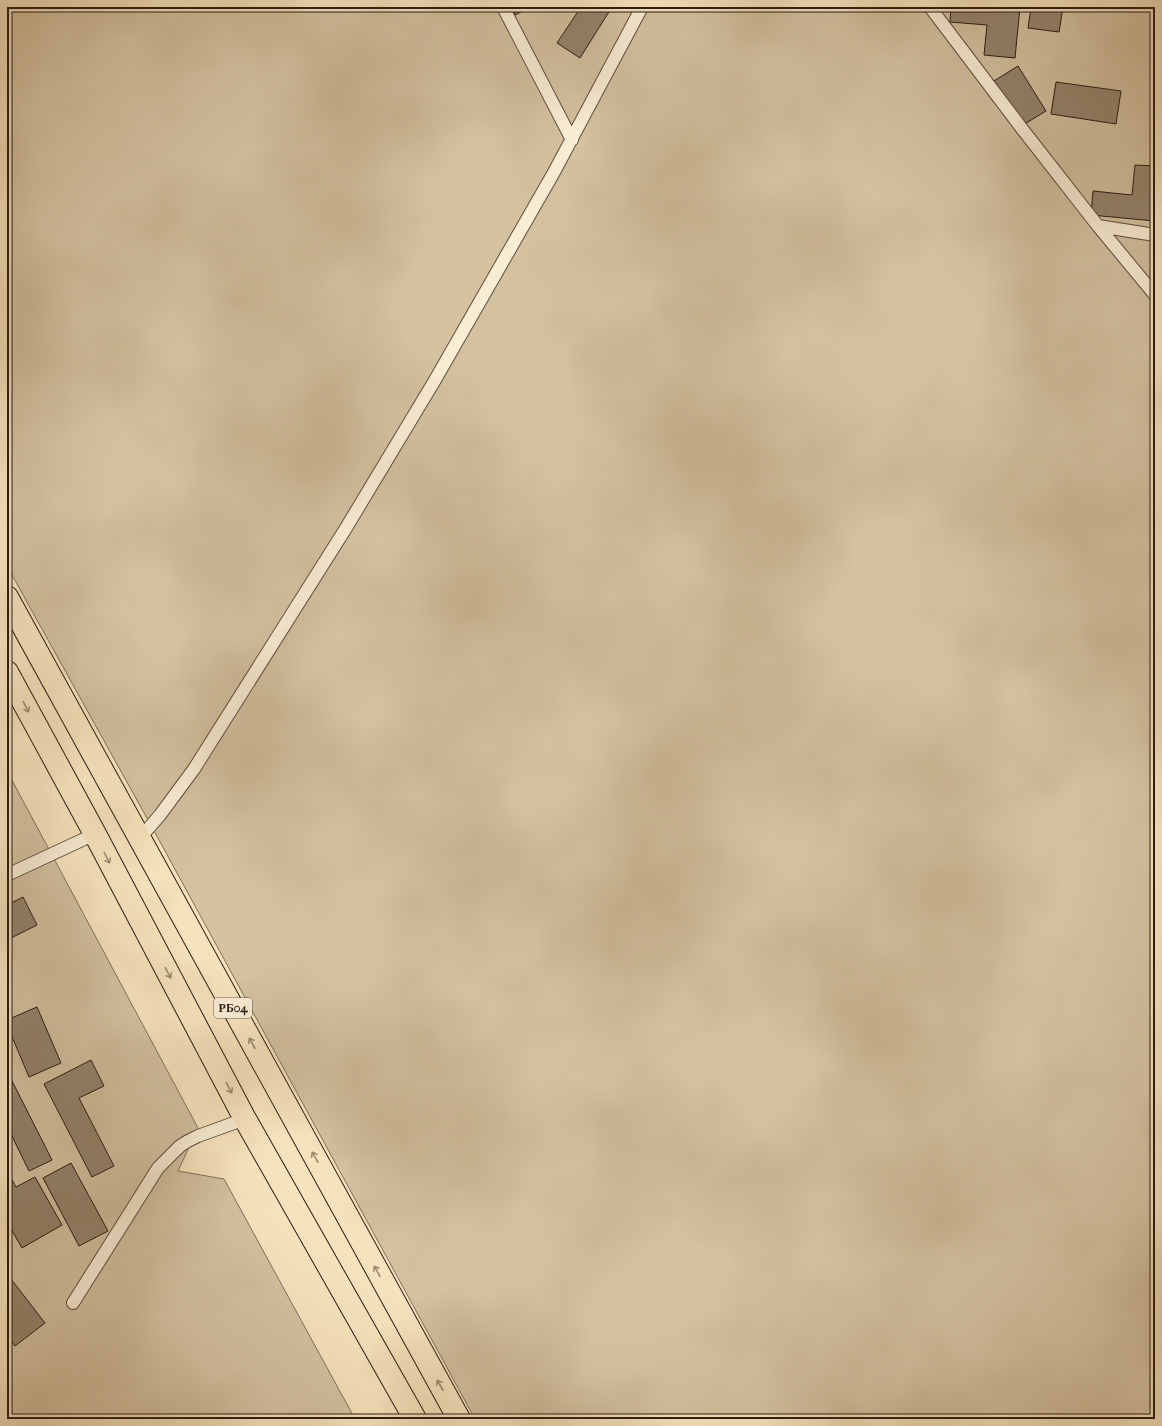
<svg xmlns="http://www.w3.org/2000/svg" width="1162" height="1426" font-family="'IM FELL French Canon',serif">
<rect width="100%" height="100%" fill="#f6e3bd"/>
<filter id="stains"><feTurbulence type="fractalNoise" baseFrequency=".005" numOctaves="4"/><feColorMatrix values="0 0 0 0 .2 0 0 0 0 .09 0 0 0 0 .02 0 0 0 .5 -.17"/></filter>
<radialGradient id="worn" r=".72"><stop offset=".6" stop-color="#630" stop-opacity="0"/><stop offset="1" stop-color="#630" stop-opacity=".3"/></radialGradient>
<!-- green -->
<path fill="#d3c1a0" stroke="#7e6f5a" d="M 7,7 L 1155,7 L 1155,1419 L 475,1419 L 153,829 L 7,566 Z
M 7,771 L 198,1128 L 178,1171 L 224,1179 L 355,1419 L 7,1419 Z"/>
<!-- building -->
<path fill="#94846c" stroke="#291d14" d="M 511,7 L 530,7 L 515,15 Z
M 581,7 L 612,7 L 580,58 L 557,43 Z
M 951,7 L 1020,7 L 1015,58 L 984,55 L 987,25 L 950,22 Z
M 1031,7 L 1063,7 L 1059,32 L 1028,28 Z
M 1018,66 L 1046,111 L 1023,125 L 994,81 Z
M 1056,82 L 1121,91 L 1116,124 L 1051,114 Z
M 1135,165 L 1155,166 L 1155,221 L 1091,215 L 1093,191 L 1132,195 Z
M 23,897 L 37,925 L 7,940 L 7,905 Z
M 37,1007 L 61,1063 L 29,1077 L 7,1025 L 7,1020 Z
M 91,1060 L 104,1086 L 79,1098 L 114,1166 L 92,1177 L 44,1084 Z
M 7,1071 L 52,1160 L 29,1171 L 7,1126 Z
M 71,1163 L 108,1231 L 79,1246 L 43,1178 Z
M 7,1171 L 16,1187 L 35,1177 L 62,1225 L 22,1248 L 7,1222 Z
M 11,1279 L 45,1323 L 15,1346 L 7,1335 L 7,1282 Z
M 7,1385 L 12,1391 L 7,1396 Z"/>
<g fill="none" stroke-linecap="round" stroke-linejoin="round">
<!-- lane casing -->
<g stroke="#5c4e3e" stroke-width="14">
<path id="lane" d="M 503,7 L 572,140
M 930,7 L 1023,130 L 1098,226 L 1155,295
M 1098,226 L 1155,235
M 140,838 L 160,815 L 194,769 L 346,528 L 435,380 L 553,174 L 642,7
M 7,875 L 95,834
M 73,1303 L 158,1168 L 180,1146 L 188,1141 L 198,1136 L 245,1119"/>
</g>
<!-- highway casing -->
<g stroke="#291d14" stroke-width="24">
<path id="highway" d="M 7,597 L 459,1419
M 7,672 L 95,834 L 245,1119 L 415,1419"/>
</g>
<!-- lane -->
<use href="#lane" stroke="#f9edd4" stroke-width="12"/>
<!-- highway -->
<use href="#highway" stroke="#f6e3bd" stroke-width="22"/>
</g>
<!-- one-way arrows -->
<defs><path id="oneway-shaft" d="M-6 0H5M1.5-3L5.5 0L1.5 3" fill="none" stroke-width="1.6" stroke-linecap="round" stroke-linejoin="round"/></defs>
<g stroke="#9a8a71">
<use href="#oneway-shaft" transform="translate(26 707) rotate(62)"/>
<use href="#oneway-shaft" transform="translate(107 858) rotate(62)"/>
<use href="#oneway-shaft" transform="translate(168 973) rotate(62)"/>
<use href="#oneway-shaft" transform="translate(252 1043) rotate(-119)"/>
<use href="#oneway-shaft" transform="translate(229 1088) rotate(62)"/>
<use href="#oneway-shaft" transform="translate(315 1157) rotate(-119)"/>
<use href="#oneway-shaft" transform="translate(377 1271) rotate(-119)"/>
<use href="#oneway-shaft" transform="translate(440 1385) rotate(-119)"/>
</g>
<g text-anchor="middle" stroke-width="4" stroke-linejoin="round" paint-order="stroke">
<!-- shield labels -->
<rect fill="#f9edd4" stroke="#675b4e" stroke-width="1" x="214" y="998" width="38" height="20" rx="3"/>
<g font-size="12" font-weight="bold" fill="#291d14">
<text x="233" y="1012">РБ04</text>
</g>
</g>
<!-- margin -->
<rect width="1162" height="1426" fill="none" stroke="#f6e3bd" stroke-width="24"/>
<rect x="8" y="8" width="1146" height="1410" fill="none" stroke="#291d14" stroke-width="2"/>
<rect x="12" y="12" width="1138" height="1402" fill="none" stroke="#291d14"/>
<rect width="100%" height="100%" filter="url(#stains)"/>
<rect width="100%" height="100%" fill="url(#worn)"/>
</svg>
